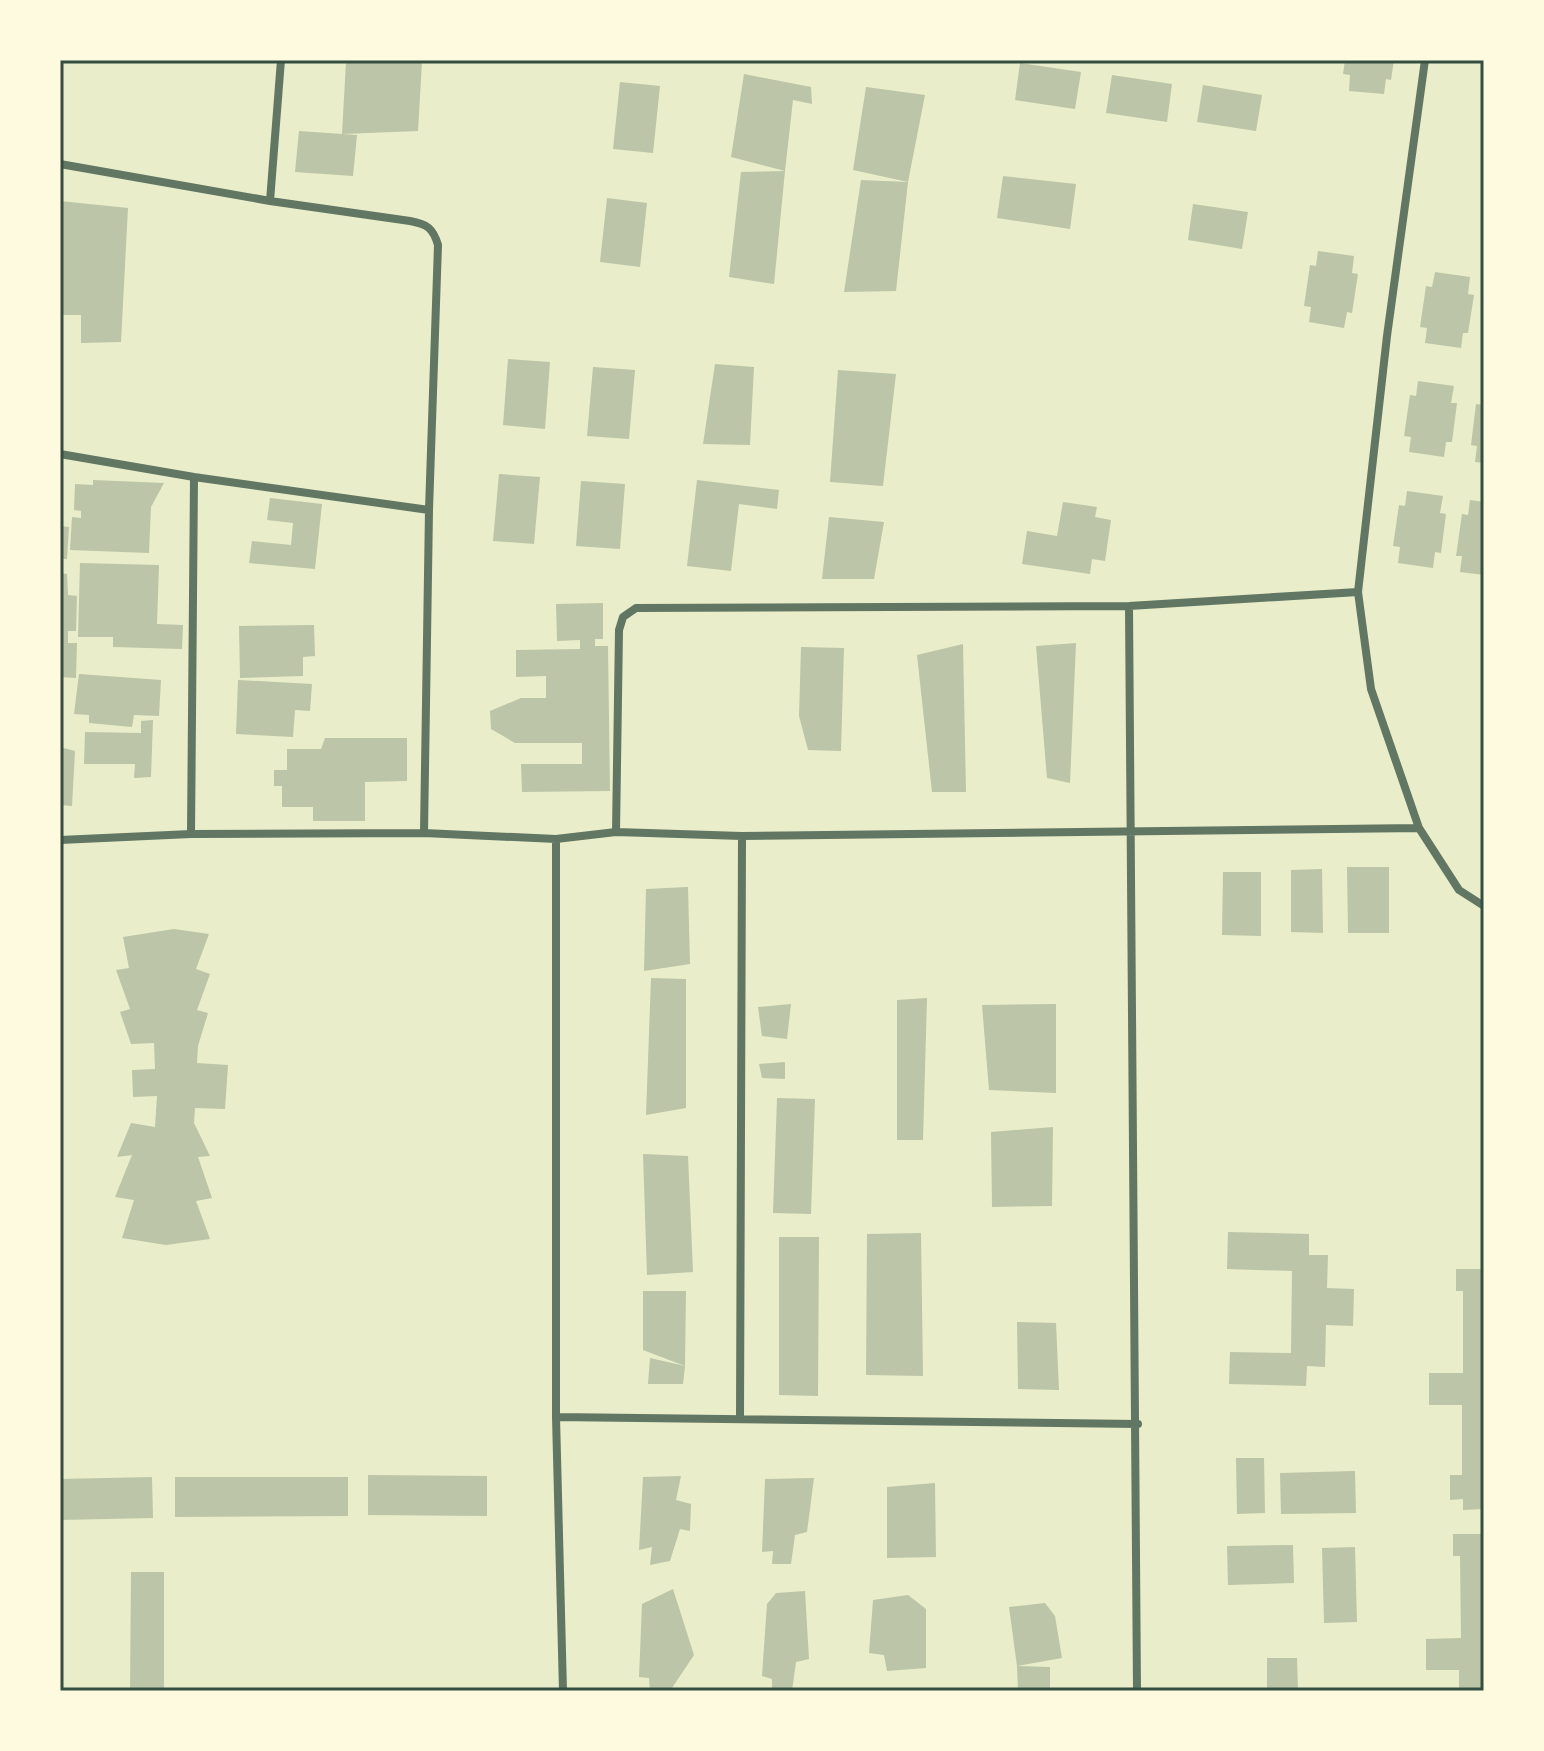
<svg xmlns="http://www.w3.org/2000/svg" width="1544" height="1751" font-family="Mulish,sans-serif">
<rect width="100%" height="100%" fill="#e9edc9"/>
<!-- building -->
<path fill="#bcc5a7" d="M 1345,60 L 1394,60 L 1391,80 L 1386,79 L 1384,94 L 1349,91 L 1350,75 L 1343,74 Z
M 346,62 L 422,62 L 418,131 L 342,134 Z
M 1020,63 L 1081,72 L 1075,109 L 1015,100 Z
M 744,74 L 811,87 L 812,104 L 793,100 L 785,171 L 731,157 Z
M 1112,75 L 1172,84 L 1167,122 L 1106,113 Z
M 620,82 L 660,86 L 653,153 L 613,149 Z
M 1203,85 L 1262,95 L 1256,131 L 1197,122 Z
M 866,87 L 925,95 L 908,182 L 853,170 Z
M 299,131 L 357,135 L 353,176 L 295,172 Z
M 785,171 L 774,284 L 729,277 L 741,172 Z
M 1003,176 L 1076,184 L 1070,229 L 997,218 Z
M 861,180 L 908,182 L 896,291 L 844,292 Z
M 607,198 L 647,203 L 640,267 L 600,262 Z
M 60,201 L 128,208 L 121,342 L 81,343 L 81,315 L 60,315 Z
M 1193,204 L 1248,212 L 1242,249 L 1188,240 Z
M 1318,251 L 1354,256 L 1352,273 L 1358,274 L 1352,313 L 1347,312 L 1344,328 L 1309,322 L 1311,307 L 1304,306 L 1310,265 L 1316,266 Z
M 1435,272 L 1470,277 L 1468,294 L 1474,295 L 1468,333 L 1463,333 L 1461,348 L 1425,343 L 1427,328 L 1420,327 L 1426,286 L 1432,287 Z
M 508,359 L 550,362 L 545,429 L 503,425 Z
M 715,364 L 754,367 L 750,445 L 703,444 Z
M 593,367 L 635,370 L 629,439 L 587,436 Z
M 838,370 L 896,374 L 883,486 L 830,482 Z
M 1418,381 L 1454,386 L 1451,403 L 1457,403 L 1452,442 L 1446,442 L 1444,457 L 1409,452 L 1411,437 L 1404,436 L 1410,395 L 1416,396 Z
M 1476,404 L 1484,405 L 1484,463 L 1475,462 L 1477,446 L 1471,445 Z
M 499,474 L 540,477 L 534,544 L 493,541 Z
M 93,480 L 164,483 L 151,507 L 149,553 L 70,550 L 72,517 L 81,518 L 81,511 L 74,510 L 75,484 L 93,485 Z
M 697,480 L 779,490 L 777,509 L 739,504 L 731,571 L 687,566 Z
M 581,481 L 625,484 L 620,549 L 576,546 Z
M 1407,491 L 1443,496 L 1440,513 L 1446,514 L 1441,553 L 1435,552 L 1433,568 L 1398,563 L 1400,547 L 1393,546 L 1399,505 L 1405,506 Z
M 270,498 L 322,504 L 315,569 L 249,563 L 252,541 L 291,545 L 293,523 L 267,520 Z
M 1470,500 L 1484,502 L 1484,575 L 1460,572 L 1462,556 L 1456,556 L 1462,514 L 1468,515 Z
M 1063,502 L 1097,507 L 1095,517 L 1111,520 L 1105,561 L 1092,559 L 1090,574 L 1022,564 L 1027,531 L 1057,536 Z
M 829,517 L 884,522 L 874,579 L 822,579 Z
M 60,526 L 69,527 L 67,559 L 60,559 Z
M 80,563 L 159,565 L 157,624 L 183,625 L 182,649 L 113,647 L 113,637 L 78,637 Z
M 60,573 L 67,574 L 68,595 L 77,596 L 76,631 L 68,631 L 68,643 L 77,643 L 76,678 L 60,677 Z
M 603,603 L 603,639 L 595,639 L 595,646 L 608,646 L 610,791 L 522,792 L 521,764 L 582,764 L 582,743 L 515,743 L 491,729 L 490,711 L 521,698 L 546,698 L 546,676 L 516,677 L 516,650 L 580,649 L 580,640 L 557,641 L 556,604 Z
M 314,625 L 315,656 L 303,657 L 303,676 L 240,678 L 239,626 Z
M 1076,643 L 1070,783 L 1047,778 L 1036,646 Z
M 963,644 L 966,792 L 932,792 L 917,655 Z
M 801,647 L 844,648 L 841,751 L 808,750 L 799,716 Z
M 79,674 L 161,680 L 159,716 L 134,715 L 132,727 L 89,723 L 89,715 L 74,714 Z
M 238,680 L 312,684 L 310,711 L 295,710 L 293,737 L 236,734 Z
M 153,720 L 151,777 L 134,778 L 135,764 L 84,764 L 85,732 L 141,733 L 141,721 Z
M 325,738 L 407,738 L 407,781 L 365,782 L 365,821 L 313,821 L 313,807 L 282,807 L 282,786 L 274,786 L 274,770 L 287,770 L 287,749 L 321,749 Z
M 60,747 L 75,751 L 72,806 L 60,805 Z
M 1347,867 L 1389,867 L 1389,933 L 1348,933 Z
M 1322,869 L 1323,933 L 1291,932 L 1291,870 Z
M 1223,872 L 1261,872 L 1261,936 L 1222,935 Z
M 688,887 L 690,964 L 644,971 L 646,889 Z
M 174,929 L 209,934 L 196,969 L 210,974 L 197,1010 L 208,1013 L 198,1046 L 197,1063 L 228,1065 L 225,1109 L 195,1108 L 194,1123 L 210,1156 L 198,1157 L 212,1198 L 196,1201 L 210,1239 L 166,1245 L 122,1238 L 134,1200 L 115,1197 L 132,1155 L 117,1157 L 131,1123 L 155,1127 L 157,1096 L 133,1097 L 132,1070 L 155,1069 L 154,1043 L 131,1044 L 120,1012 L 130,1009 L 116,970 L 129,968 L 123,937 Z
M 651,978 L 686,979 L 686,1108 L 646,1115 Z
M 927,998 L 923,1140 L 897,1140 L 897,1000 Z
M 791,1004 L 787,1039 L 762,1036 L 758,1007 Z
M 1056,1004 L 1056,1093 L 989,1090 L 982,1005 Z
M 785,1062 L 785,1079 L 762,1078 L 759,1064 Z
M 777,1098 L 815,1099 L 811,1214 L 773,1213 Z
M 1053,1127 L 1052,1206 L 992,1207 L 991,1132 Z
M 643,1154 L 688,1156 L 693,1272 L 647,1275 Z
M 1228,1232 L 1309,1234 L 1309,1255 L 1328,1255 L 1327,1288 L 1354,1289 L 1353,1326 L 1326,1325 L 1325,1367 L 1307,1366 L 1306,1386 L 1229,1384 L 1230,1352 L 1291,1353 L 1292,1271 L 1227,1269 Z
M 921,1233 L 923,1376 L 866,1375 L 867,1234 Z
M 779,1237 L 819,1237 L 818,1396 L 779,1395 Z
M 1456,1269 L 1484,1269 L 1484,1509 L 1463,1510 L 1463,1499 L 1450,1500 L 1450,1475 L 1462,1475 L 1462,1405 L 1429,1405 L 1429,1373 L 1463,1373 L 1463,1291 L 1456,1291 Z
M 643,1291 L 686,1291 L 685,1366 L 643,1350 Z
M 1017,1322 L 1056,1323 L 1059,1390 L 1018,1389 Z
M 650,1358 L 685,1366 L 683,1384 L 648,1384 Z
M 1236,1458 L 1264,1458 L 1265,1513 L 1237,1514 Z
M 1355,1471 L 1356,1513 L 1281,1514 L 1280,1473 Z
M 368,1475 L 487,1476 L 487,1516 L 368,1515 Z
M 681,1476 L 676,1500 L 691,1504 L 690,1531 L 680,1529 L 670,1561 L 650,1565 L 652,1547 L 639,1550 L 643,1477 Z
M 152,1477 L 153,1518 L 60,1520 L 60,1479 Z
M 175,1477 L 348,1477 L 348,1516 L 175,1517 Z
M 814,1478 L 807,1532 L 795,1535 L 791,1564 L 772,1564 L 773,1551 L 762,1552 L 765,1479 Z
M 935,1483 L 936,1557 L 887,1558 L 887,1487 Z
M 1453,1534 L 1484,1534 L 1484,1691 L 1459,1691 L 1459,1670 L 1426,1670 L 1426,1639 L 1461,1638 L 1460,1556 L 1453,1556 Z
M 1293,1545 L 1294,1583 L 1228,1585 L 1227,1546 Z
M 1355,1547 L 1357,1622 L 1324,1623 L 1322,1548 Z
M 131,1572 L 164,1572 L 164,1691 L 130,1691 Z
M 673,1589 L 694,1655 L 670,1691 L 650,1691 L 649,1678 L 639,1677 L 642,1604 Z
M 805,1591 L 809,1659 L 796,1662 L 792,1691 L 772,1691 L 772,1679 L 762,1676 L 767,1604 L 776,1593 Z
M 908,1595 L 926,1609 L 926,1668 L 887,1671 L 884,1655 L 869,1653 L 873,1600 Z
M 1045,1603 L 1055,1616 L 1062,1658 L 1017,1666 L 1009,1607 Z
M 1267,1658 L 1297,1658 L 1298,1691 L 1267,1691 Z
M 1017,1666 L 1050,1667 L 1050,1691 L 1018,1691 Z"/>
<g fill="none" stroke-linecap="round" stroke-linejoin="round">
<!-- minor -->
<path stroke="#617663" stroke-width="8" d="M 1425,60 L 1387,336 L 1358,592 L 1371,689 L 1419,828 L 1459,890 L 1484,906
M 60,164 L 270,201 L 410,221 C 427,224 433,228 438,245 L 429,510 L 424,833
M 270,201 L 281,60
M 60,454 L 194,477 L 429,510
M 1129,606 L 1137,1691
M 616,832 L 619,630 L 623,617 L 636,608 L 1129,606 L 1358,592
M 191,834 L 194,477
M 556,839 L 556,1417 L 563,1691
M 60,840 L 191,834 L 424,833 L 556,839 L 616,832 L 742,836 L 1419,828
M 556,1417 L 1138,1424
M 740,1419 L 742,836"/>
</g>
<!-- border -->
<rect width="1544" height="1751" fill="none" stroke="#fefae0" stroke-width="124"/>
<rect x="62" y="62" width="1420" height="1627" fill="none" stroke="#344e41" stroke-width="3"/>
</svg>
